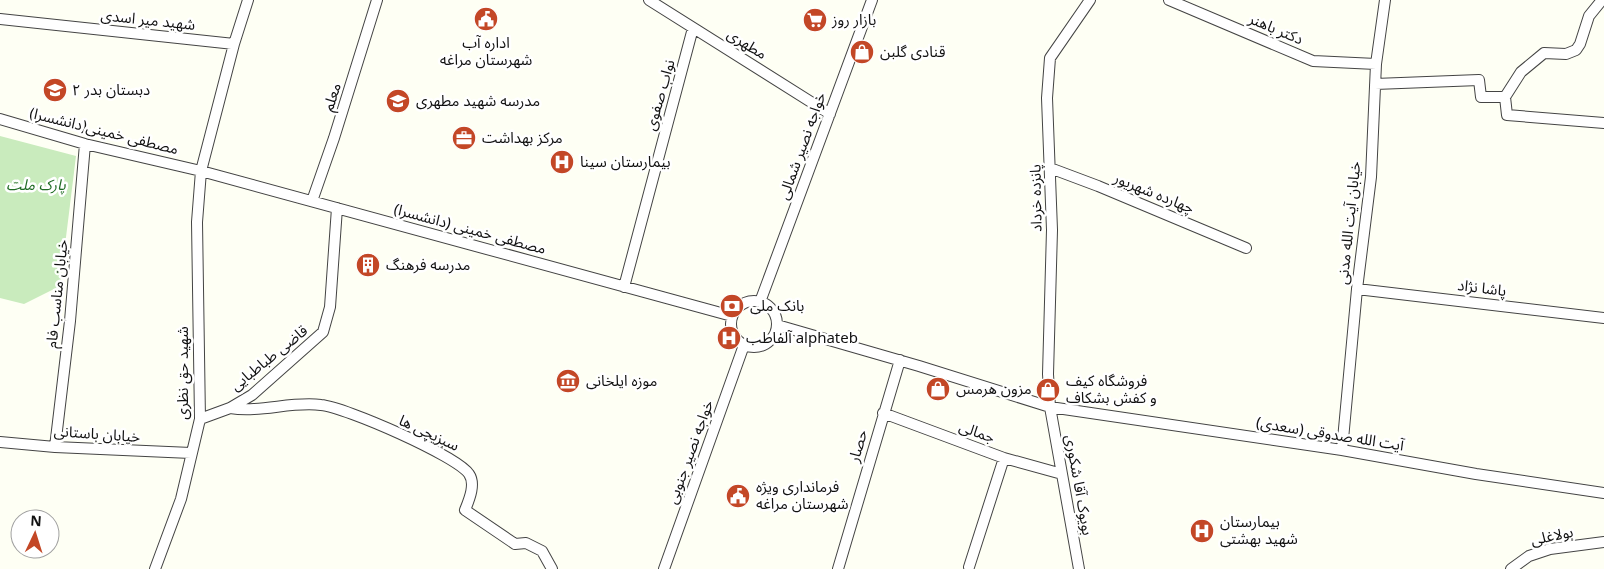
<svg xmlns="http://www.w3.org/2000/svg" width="1604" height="569" font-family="Georgia,'Noto Sans Arabic',serif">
<rect width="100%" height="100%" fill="#fefff4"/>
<!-- green -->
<path fill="#c9ebbd" d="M 0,136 L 76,156 L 60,286 L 24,304 L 0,298 Z"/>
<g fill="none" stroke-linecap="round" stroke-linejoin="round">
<!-- minor casing -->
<g stroke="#444" stroke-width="12">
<path id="minor" d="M 649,0 L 830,114
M 1169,0 L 1313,61 L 1376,64
M 0,19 L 234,44
M 1375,84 L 1479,80 L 1481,97 L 1505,97 L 1507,115 L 1604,123
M 1505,97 L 1521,72 L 1544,53 L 1566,54 L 1576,50 L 1580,44 L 1589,16 L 1602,0
M 0,119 L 85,144 L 201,171 L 732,316
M 1050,168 L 1098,186 L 1246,248
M 312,201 L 334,138 L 377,0
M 624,287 L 693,28
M 1357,289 L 1604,318
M731 324a23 23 0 1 1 46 0a23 23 0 1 1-46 0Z
M 760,302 L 872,0
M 777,325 L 919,366 L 1050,407 L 1342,450 L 1476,474 L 1604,493
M 230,408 C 261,413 291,401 321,405 C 345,407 457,456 469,474 C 476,484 469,500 465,510 L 515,544 L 526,543 L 542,551 L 552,569
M 883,413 L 1004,458 L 1062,474
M 200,419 L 230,408 L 252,395 L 323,332 L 330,307 L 337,208
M 0,442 L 55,447 L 191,453
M 55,447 L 70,321 L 85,144
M 1342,450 L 1357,289 L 1371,177 L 1376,64 L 1385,0
M 969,567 L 1004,458
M 155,569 L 181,499 L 200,419 L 197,222 L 201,171 L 234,44 L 248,0
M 664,569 L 744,345
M 838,569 L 900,360
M 1079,569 L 1050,407 L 1048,374 L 1052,230 L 1047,98 L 1050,58 L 1090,0
M 1511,569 L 1529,556 L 1550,549 L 1604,542"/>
</g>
<!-- minor -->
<use href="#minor" stroke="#fff" stroke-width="10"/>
</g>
<!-- icons -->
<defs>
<g id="civic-disc" transform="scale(1.25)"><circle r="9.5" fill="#c34726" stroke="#fff"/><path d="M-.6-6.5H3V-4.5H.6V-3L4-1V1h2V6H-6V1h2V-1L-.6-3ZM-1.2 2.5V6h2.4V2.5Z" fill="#fff"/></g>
<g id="supermarket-disc" transform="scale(1.25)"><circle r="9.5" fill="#c34726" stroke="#fff"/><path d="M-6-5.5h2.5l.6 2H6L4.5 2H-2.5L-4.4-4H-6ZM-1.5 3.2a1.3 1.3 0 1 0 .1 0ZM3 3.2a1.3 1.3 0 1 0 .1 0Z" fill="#fff"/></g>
<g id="shop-disc" transform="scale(1.25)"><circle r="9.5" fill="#c34726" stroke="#fff"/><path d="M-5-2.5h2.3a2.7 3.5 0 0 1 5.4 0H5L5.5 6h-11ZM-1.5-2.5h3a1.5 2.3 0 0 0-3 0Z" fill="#fff"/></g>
<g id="school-disc" transform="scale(1.25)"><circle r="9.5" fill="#c34726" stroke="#fff"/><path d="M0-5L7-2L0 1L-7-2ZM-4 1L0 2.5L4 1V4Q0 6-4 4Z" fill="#fff"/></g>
<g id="office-disc" transform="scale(1.25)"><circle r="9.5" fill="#c34726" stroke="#fff"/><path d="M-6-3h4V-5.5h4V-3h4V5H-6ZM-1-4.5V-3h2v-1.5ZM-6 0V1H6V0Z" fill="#fff"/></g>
<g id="hospital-disc" transform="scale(1.25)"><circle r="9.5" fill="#c34726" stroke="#fff"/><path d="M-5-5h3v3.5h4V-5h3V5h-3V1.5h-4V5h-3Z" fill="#fff"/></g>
<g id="building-disc" transform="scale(1.25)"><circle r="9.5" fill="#c34726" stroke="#fff"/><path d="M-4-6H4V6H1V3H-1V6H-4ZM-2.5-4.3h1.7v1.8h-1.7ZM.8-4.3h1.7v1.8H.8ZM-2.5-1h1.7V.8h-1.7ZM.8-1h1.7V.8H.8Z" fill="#fff"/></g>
<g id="bank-disc" transform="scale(1.25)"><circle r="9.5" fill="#c34726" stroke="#fff"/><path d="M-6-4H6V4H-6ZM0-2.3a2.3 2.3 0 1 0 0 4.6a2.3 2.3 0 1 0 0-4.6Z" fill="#fff"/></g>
<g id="museum-disc" transform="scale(1.25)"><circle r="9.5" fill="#c34726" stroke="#fff"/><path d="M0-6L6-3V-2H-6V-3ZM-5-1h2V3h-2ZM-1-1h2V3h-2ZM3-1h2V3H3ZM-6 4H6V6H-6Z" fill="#fff"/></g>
</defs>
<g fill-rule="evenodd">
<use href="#civic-disc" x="486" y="19"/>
<use href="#supermarket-disc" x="815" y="20"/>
<use href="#shop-disc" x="862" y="52"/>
<use href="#school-disc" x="55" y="90"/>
<use href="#school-disc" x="398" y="101"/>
<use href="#office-disc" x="464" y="138"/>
<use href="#hospital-disc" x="562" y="162"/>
<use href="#building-disc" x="368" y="265"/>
<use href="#bank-disc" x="732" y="306"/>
<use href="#hospital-disc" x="729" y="338"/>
<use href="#museum-disc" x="568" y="381"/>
<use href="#shop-disc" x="938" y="389"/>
<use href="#shop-disc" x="1048" y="390"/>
<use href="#civic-disc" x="738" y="496"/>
<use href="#hospital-disc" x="1202" y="531"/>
</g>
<g text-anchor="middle" stroke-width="5" stroke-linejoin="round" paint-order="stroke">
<!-- street labels -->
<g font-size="15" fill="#111" stroke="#fff">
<text transform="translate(148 20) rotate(6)" y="5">شهید میر اسدی</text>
<text transform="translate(1276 29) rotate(23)" y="5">دکتر باهنر</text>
<text transform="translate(747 44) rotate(32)" y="5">مطهری</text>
<text transform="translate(660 95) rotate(-74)" y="5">نواب صفوی</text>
<text transform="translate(332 97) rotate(-72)" y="5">معلم</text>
<text transform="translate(104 131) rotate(14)" y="5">(دانشسرا)مصطفی خمینی</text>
<text transform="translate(802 146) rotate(-70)" y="5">خواجه نصیر شمالی</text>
<text transform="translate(1154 193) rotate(22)" y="5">چهارده شهریور</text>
<text transform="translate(1036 198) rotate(-91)" y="5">پانزده خرداد</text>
<text transform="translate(1349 223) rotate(-84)" y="5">خیابان آیت الله مدنی</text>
<text transform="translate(470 229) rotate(15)" y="5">مصطفی خمینی (دانشسرا)</text>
<text transform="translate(1482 288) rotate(7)" y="5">پاشا نژاد</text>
<text transform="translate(57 294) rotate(-84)" y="5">خیابان مناسب فام</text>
<text transform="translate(269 358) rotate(-39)" y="5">قاضی طباطبایی</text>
<text transform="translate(183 373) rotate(-90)" y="5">شهید حق نظری</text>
<text transform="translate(977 432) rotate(20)" y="5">جمالی</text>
<text transform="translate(429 433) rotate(25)" y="5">سبزیچی ها</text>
<text transform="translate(97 434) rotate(4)" y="5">خیابان باستانی</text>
<text transform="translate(1330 434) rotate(9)" y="5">آیت الله صدوقی (سعدی)</text>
<text transform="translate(858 446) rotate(-74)" y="5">حصار</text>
<text transform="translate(690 452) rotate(-70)" y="5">خواجه نصیر جنوبی</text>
<text transform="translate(1079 485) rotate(80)" y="5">بویوک آقا شکوری</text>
<text transform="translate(1552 536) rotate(-12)" y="5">بولاغلی</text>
</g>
<!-- poi labels -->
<g font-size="15" fill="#111" stroke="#fff" text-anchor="start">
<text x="832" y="25">بازار روز</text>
<text x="486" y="48" text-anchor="middle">اداره آب<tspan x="486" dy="17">شهرستان مراغه</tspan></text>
<text x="880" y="57">قنادی گلبن</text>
<text x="72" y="95">دبستان بدر ۲</text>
<text x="416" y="106">مدرسه شهید مطهری</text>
<text x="482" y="143">مرکز بهداشت</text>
<text x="580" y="167">بیمارستان سینا</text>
<text x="386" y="270">مدرسه فرهنگ</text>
<text x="750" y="311">بانک ملی</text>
<text x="746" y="343">آلفاطب alphateb</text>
<text x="586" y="386">موزه ایلخانی</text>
<text x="1066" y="386">فروشگاه کیف<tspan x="1066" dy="17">و کفش بشکاف</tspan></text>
<text x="956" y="394">مزون هرمس</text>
<text x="756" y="492">فرمانداری ویژه<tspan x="756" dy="17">شهرستان مراغه</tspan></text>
<text x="1220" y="527">بیمارستان<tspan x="1220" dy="17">شهید بهشتی</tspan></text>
</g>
<!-- park labels -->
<g font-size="15" font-style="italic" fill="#1f6b23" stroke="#fff">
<text x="36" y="190">پارک ملت</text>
</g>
</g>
<!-- north arrow -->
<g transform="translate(35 534) rotate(4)"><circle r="24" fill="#ffffff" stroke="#a0a0a0"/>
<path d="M0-4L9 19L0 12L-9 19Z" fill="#c34726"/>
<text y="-8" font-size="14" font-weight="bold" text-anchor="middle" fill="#111111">N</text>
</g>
</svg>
